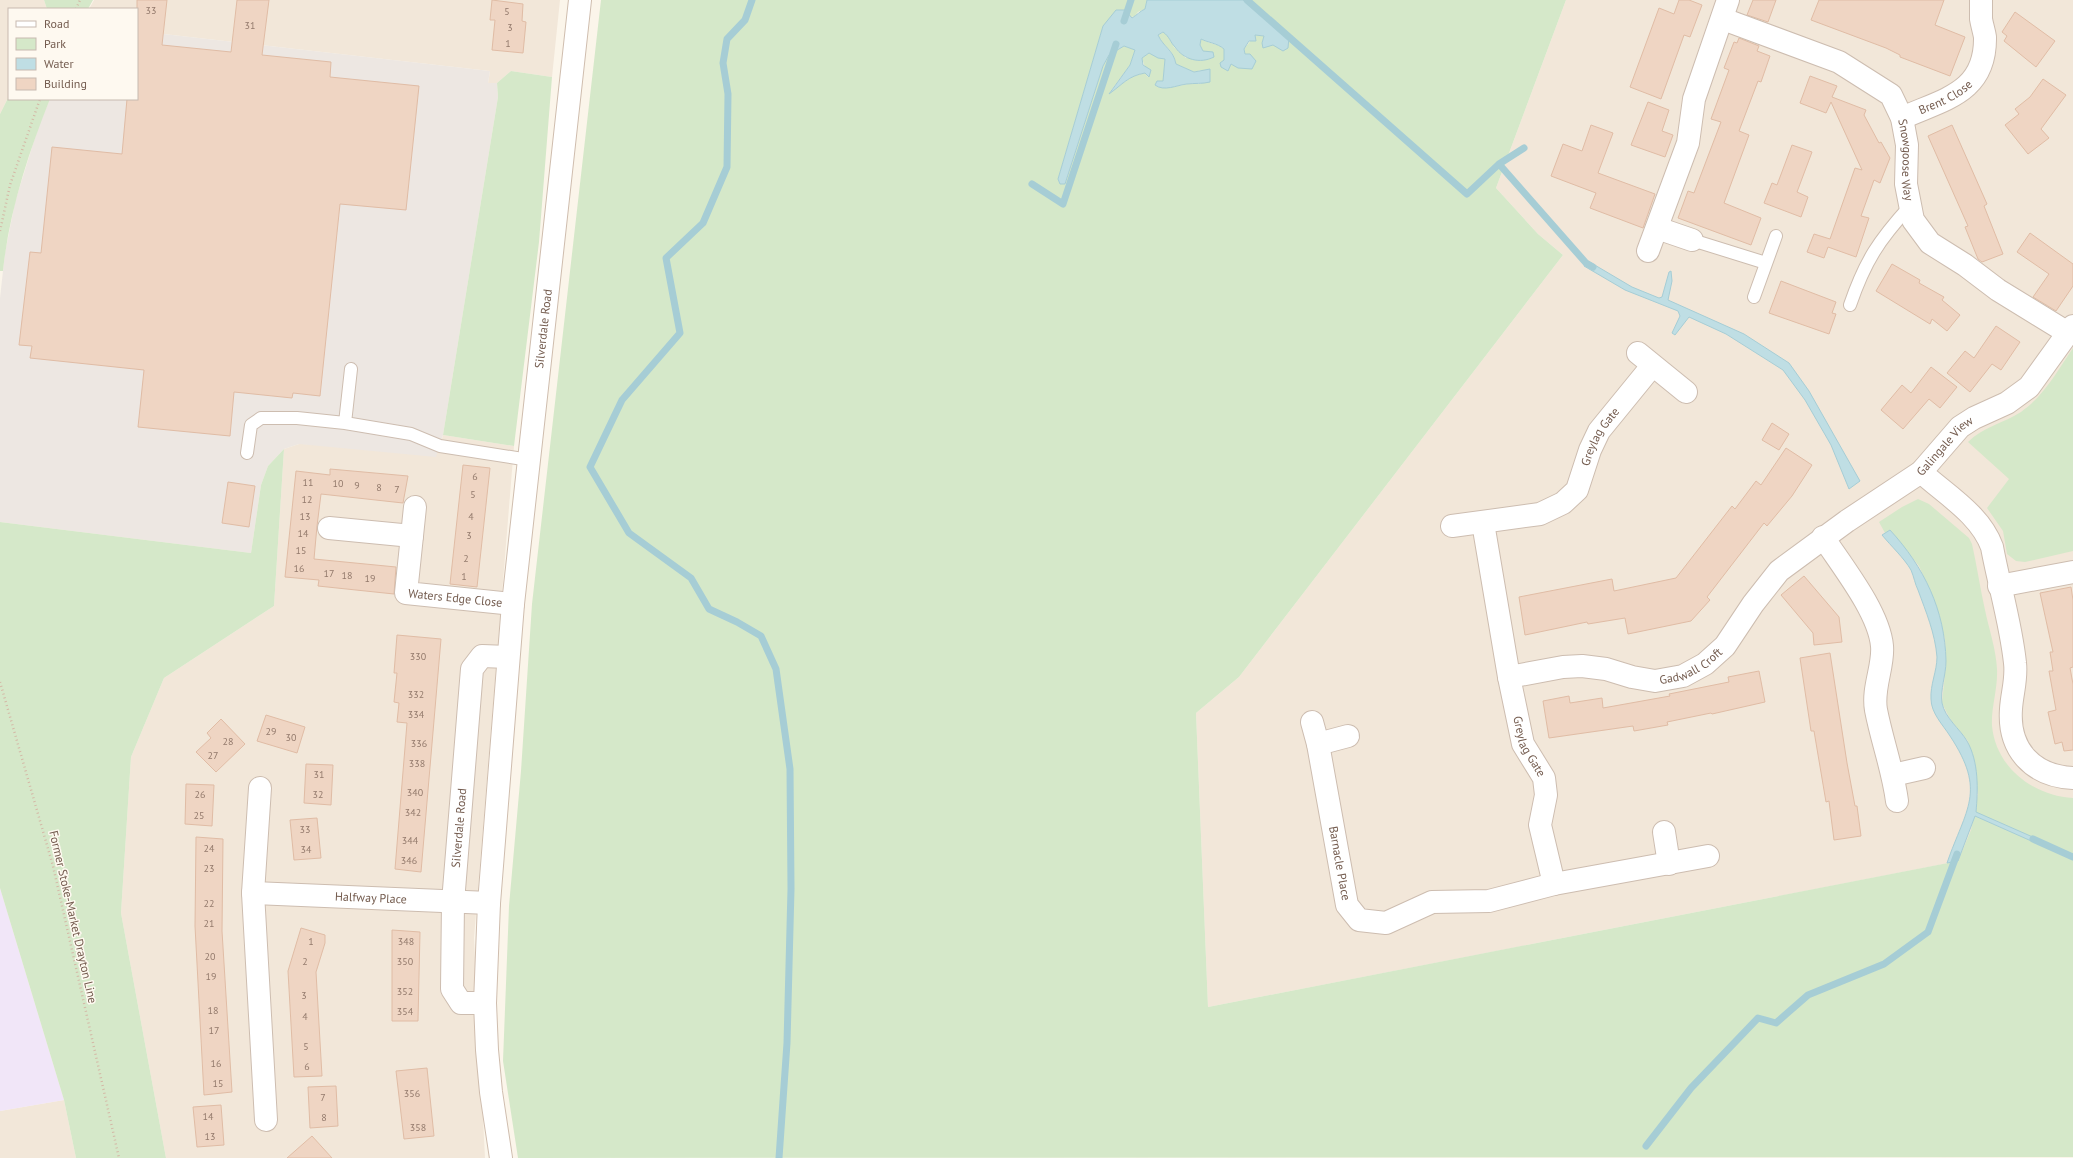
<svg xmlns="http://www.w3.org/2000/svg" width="2073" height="1158" font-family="'PT Sans',sans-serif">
<rect width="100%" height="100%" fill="#fbf5ea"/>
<!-- residential -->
<path fill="#f2e7d9" d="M 0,0 L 44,0 L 47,9 L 9,9 L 9,96 L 0,114 Z
M 94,0 L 560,0 L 552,77 L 511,71 L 497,83 L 488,83 L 490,71 L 137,31 L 137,9 L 89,9 Z
M 1566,0 L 2073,0 L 2073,835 L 2000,853 L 1208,1007 L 1196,713 L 1239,677 L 1563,255 L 1538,234 L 1496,188 Z
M 443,435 L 514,446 L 474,938 L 485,1158 L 166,1158 L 121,913 L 131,757 L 164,678 L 274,606 L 284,449 L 299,444 L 440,446 Z
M 64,1100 L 76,1158 L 0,1158 L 0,1111 Z"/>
<!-- industrial -->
<path fill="#ede7e2" d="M 137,31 L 490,71 L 488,83 L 497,83 L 498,97 L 443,435 L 436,457 L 299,444 L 284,449 L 268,466 L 261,485 L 251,553 L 0,522 L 0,298 L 5,253 L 15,202 L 38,128 L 50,99 L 137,99 Z"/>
<!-- education -->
<path fill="#f1e6f8" d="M 0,888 L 64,1100 L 0,1111 Z"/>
<!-- green -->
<path fill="#d5e8c9" d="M 44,0 L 93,0 L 88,9 L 47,9 Z
M 601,0 L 1147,0 L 1145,9 L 1138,12 L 1135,16 L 1103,26 L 1058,179 L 1060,184 L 1065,184 L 1103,66 L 1109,55 L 1124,46 L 1135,50 L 1130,65 L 1110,92 C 1124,84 1128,76 1145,73 L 1148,77 L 1142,58 L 1149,53 L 1165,59 L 1163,81 L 1173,87 L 1188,84 L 1201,84 L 1202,70 L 1194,72 L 1176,64 C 1173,48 1165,49 1158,35 L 1164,32 L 1169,36 L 1174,47 L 1186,58 L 1203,51 L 1200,45 L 1201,39 C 1209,44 1217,43 1224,49 L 1224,60 L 1228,71 L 1231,64 L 1235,65 L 1245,54 L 1244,49 L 1255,35 L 1264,36 L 1262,43 L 1277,46 L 1289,37 L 1243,0 L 1566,0 L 1496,188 L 1538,234 L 1563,255 L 1239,677 L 1196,713 L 1208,1007 L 1958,861 L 1971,830 L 1978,794 L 1968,741 L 1950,719 L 1942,703 L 1946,664 L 1945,639 L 1931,593 L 1919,566 L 1890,530 L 1885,533 L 1879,522 L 1902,507 L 1918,499 L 1929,504 L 1969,538 L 1972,544 C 1977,566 1980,588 1985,610 C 1989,629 1996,649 1997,669 C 1998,689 1991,707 1992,726 C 1996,768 2034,796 2073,798 L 2073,1157 L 518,1158 L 503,1061 L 509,906 L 521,771 L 532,604 Z
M 511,71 L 552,77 L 539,242 L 514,446 L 443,435 L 498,97 L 497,83 Z
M 9,96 L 9,99 L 50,99 C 28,154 9,212 3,271 L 0,271 L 0,114 Z
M 2073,348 L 2073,551 L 2025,562 L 2016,561 L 2007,554 L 2003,531 L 1987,508 L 2009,479 L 1968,442 C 1983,427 2004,423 2021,412 C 2044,396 2058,370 2073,348 Z
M 284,449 L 274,606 L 164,678 L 131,757 L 121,913 L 166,1158 L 76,1158 L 64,1100 L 0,888 L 0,522 L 251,553 L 261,485 L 268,466 Z"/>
<!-- water -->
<path fill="#bfdee4" stroke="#a6cdd5" d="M 1147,0 L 1243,0 L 1289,37 L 1288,48 L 1283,51 L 1273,45 L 1263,48 L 1262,43 L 1264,36 L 1255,35 L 1256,41 L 1249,41 L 1244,49 L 1245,54 L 1250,54 L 1256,61 L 1252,69 L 1238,68 L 1231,64 L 1228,71 L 1221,67 L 1220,63 L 1224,60 L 1224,49 C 1217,43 1209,43 1201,39 L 1200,45 L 1203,51 L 1213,52 L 1214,57 C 1200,64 1184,60 1175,47 C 1170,42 1170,37 1163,32 L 1158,35 C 1164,48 1173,49 1176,64 L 1194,72 L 1210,69 L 1210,82 C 1202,84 1195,83 1187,84 C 1177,85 1164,92 1155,85 L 1157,81 L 1163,81 L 1165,59 L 1158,58 L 1149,53 L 1142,58 L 1143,65 L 1151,70 L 1149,77 L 1145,73 C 1128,76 1123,84 1109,94 L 1130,65 L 1135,50 L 1124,46 L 1109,55 L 1103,66 L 1065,184 L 1060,184 L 1058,179 L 1103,26 L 1116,10 L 1125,10 L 1132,18 C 1137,15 1140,11 1145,9 Z
M 1588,261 L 1632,287 L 1659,298 L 1662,297 L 1669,272 L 1671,271 L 1672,281 L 1668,300 L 1744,334 L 1789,363 L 1809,391 L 1860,481 L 1849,489 L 1831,445 L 1805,400 L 1783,370 L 1726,334 L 1689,317 L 1675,335 L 1672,333 L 1680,316 L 1678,311 L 1625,290 L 1584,266 Z
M 1890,530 C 1924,567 1945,610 1946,661 C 1946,675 1940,690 1942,703 C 1945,718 1960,729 1967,741 C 1979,762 1978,790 1976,812 L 2044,842 L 2038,844 L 1975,816 L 1958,861 L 1947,863 C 1966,808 1987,792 1950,736 C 1943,725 1931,713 1931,699 C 1930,685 1937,671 1937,657 C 1935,633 1926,612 1918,590 C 1915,584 1914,577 1911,570 C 1904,558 1891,546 1882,535 Z"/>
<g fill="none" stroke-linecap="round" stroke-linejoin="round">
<!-- stream -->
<path stroke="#a6cdd5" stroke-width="7" d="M 752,0 L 745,20 L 727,39 L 723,63 L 728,94 L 727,167 L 703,223 L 666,258 L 680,333 L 622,400 L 590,467 L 629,533 L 691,578 L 709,609 L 737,622 L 761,636 L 776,669 L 790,769 L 791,889 L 787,1043 L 779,1158
M 1247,0 L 1467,194 L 1499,164 L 1524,148
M 1124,21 L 1131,0
M 1499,164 L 1586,263 L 1593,267
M 1032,184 L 1063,204 L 1116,44
M 2033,839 L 2073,857
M 1646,1146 L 1691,1088 L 1758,1018 L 1776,1023 L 1808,995 L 1884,964 L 1928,932 L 1957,854"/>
</g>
<!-- building -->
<path fill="#efd5c3" stroke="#e0bca5" d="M 137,0 L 167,0 L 162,45 L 231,52 L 237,0 L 269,0 L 262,55 L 331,62 L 330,77 L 419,86 L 406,210 L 340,204 L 320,396 L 293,393 L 292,398 L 234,392 L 230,436 L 138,427 L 144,370 L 30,358 L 32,346 L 19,345 L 30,252 L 41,253 L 52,147 L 122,154 L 127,99 L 137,99 Z
M 492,0 L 523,4 L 522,21 L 526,22 L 523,53 L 492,50 L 495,20 L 490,20 Z
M 1679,0 L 1689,0 L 1702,5 L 1690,37 L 1684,35 L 1661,99 L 1630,87 L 1659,8 L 1674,14 Z
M 1753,0 L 1776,0 L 1768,22 L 1747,15 Z
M 1819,0 L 1944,0 L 1935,25 L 1965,37 L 1950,76 L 1900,57 L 1900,55 L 1886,48 L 1811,20 Z
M 2015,12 L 2055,41 L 2036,67 L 2004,41 L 2007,36 L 2002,32 Z
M 1739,38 L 1759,46 L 1757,51 L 1770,56 L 1761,82 L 1758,81 L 1739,131 L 1749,135 L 1724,203 L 1761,218 L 1751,245 L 1678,218 L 1688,191 L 1694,193 L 1721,122 L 1711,119 L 1729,70 L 1724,68 L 1734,42 L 1737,43 Z
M 1810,76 L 1837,86 L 1832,97 L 1866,110 L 1864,115 L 1879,143 L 1881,142 L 1890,158 L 1880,183 L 1874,180 L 1861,216 L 1869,218 L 1856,257 L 1828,247 L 1824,258 L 1807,252 L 1814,234 L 1830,239 L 1855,168 L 1862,170 L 1831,102 L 1826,113 L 1800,103 Z
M 2043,79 L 2066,95 L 2041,129 L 2049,138 L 2028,154 L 2005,125 L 2019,114 L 2015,109 L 2030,97 Z
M 1648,102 L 1669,110 L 1662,131 L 1673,135 L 1665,157 L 1631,145 Z
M 1591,125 L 1613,133 L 1598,173 L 1655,194 L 1643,228 L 1590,208 L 1596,193 L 1551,176 L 1563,144 L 1582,151 Z
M 1952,125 L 1987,204 L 1984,206 L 2003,254 L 1982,262 L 1978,259 L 1965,227 L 1968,226 L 1928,136 Z
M 1792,145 L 1812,152 L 1797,192 L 1808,197 L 1801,217 L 1764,203 L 1772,183 L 1777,185 Z
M 2030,233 L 2073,264 L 2073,286 L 2056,311 L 2033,297 L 2049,274 L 2017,252 Z
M 1892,264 L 1920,280 L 1919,283 L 1944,297 L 1942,300 L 1960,315 L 1947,331 L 1932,319 L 1930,324 L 1876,291 Z
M 1781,281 L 1836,302 L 1832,313 L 1836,314 L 1829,334 L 1769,313 Z
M 1996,326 L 2020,342 L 2001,370 L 1992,364 L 1970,392 L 1947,373 L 1965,351 L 1974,358 Z
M 1931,367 L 1957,387 L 1940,408 L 1929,399 L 1903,429 L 1881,410 L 1902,385 L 1911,393 Z
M 1772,423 L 1789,434 L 1779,450 L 1762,440 Z
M 1786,448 L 1812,465 L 1792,496 L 1767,526 L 1764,523 L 1707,597 L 1710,600 L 1691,621 L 1628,634 L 1625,618 L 1588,624 L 1587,622 L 1525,635 L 1519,597 L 1612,579 L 1614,591 L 1676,578 L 1732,506 L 1735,509 L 1756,481 L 1761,485 Z
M 463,465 L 490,468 L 477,587 L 450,584 Z
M 330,469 L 408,476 L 403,503 L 321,494 L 317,526 L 314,559 L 396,567 L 394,594 L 318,586 L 319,580 L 285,577 L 296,471 L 330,475 Z
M 228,482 L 255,486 L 249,527 L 222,523 Z
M 1804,576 L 1839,617 L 1842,642 L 1814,645 L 1813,633 L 1781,595 Z
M 2071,587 L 2073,600 L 2073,667 L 2070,668 L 2073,684 L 2073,750 L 2064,751 L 2062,742 L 2055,744 L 2048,712 L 2056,710 L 2049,671 L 2053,671 L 2050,652 L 2053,652 L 2040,593 Z
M 397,635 L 441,639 L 421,872 L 395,869 L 407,723 L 397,722 L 399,703 L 394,702 L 397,673 L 394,673 Z
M 1830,653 L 1847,763 L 1855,806 L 1857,806 L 1861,836 L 1834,840 L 1829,801 L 1826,802 L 1814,731 L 1811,731 L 1800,658 Z
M 1759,671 L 1765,702 L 1712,714 L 1711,713 L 1667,722 L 1668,725 L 1634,731 L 1633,726 L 1549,738 L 1543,701 L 1569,696 L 1570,703 L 1602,698 L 1603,708 L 1670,696 L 1669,694 L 1729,682 L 1728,677 Z
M 266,715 L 305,727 L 297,753 L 257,741 Z
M 221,719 L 245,744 L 216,772 L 196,752 L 211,738 L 207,733 Z
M 306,764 L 333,765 L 331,805 L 304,803 Z
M 186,784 L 214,785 L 212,826 L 185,824 Z
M 317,818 L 321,858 L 294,860 L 290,820 Z
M 196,837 L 223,839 L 222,931 L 232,1092 L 204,1095 L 195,926 Z
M 301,928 L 325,935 L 325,943 L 316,972 L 322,1076 L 294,1077 L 288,971 Z
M 392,930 L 420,932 L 418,1021 L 392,1021 Z
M 427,1068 L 434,1136 L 404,1139 L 396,1071 Z
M 336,1086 L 338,1126 L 310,1128 L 308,1087 Z
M 221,1105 L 224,1145 L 197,1147 L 193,1107 Z
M 312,1136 L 332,1158 L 287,1158 Z"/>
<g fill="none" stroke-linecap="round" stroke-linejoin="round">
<!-- service casing -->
<g stroke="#cdbdb0" stroke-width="14">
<path id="service" d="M 1692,240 L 1766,263
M 1754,297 L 1776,236
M 1850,305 C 1865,261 1879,240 1910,206
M 345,423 L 351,369
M 247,453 L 251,425 L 261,418 L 297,418 L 345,423 L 411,434 L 440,446 L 529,460"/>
</g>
<!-- minor casing -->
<g stroke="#cdbdb0" stroke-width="24">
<g id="minor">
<path id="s1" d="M 1723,19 L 1839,62 L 1891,95 L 1902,118 L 1907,145 L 1906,184 L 1913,220 L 1930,243 L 1965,265 L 1998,290 L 2068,333"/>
<path id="s2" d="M 1902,118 C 1944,99 1986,93 1985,37 C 1984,31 1982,25 1981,19 C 1981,13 1981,6 1981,0"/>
<path d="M 1657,228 L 1692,240"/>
<path d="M 1648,251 L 1688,143 L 1694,99 L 1728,0"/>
<path d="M 1638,353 L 1686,392"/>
<path d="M 1921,472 C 1945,494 1980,514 1992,547 C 1999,585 2011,624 2015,663 C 2017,679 2012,693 2011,709 C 2008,750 2033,776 2073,778"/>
<path id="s3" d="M 415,507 L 406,593 L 513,604"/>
<path id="s4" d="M 1483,523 L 1509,677 L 1523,744 L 1544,778 L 1546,795 L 1540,825 L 1554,884"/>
<path id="s5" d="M 1452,526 L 1540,514 L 1563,503 L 1577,490 L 1590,450 L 1599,431 L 1652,366"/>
<path d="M 329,528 L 412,536"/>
<path d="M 1823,537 C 1842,566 1879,612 1882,646 C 1884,666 1872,688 1876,710 C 1882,741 1893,770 1897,801"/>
<path d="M 1999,586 L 2073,572"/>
<path id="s6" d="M 1509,677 L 1563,667 L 1582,666 L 1606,669 L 1632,677 L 1655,681 L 1683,676 L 1705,664 L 1725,646 L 1753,604 L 1779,571 L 1847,521 L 1921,472 L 1960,427 L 1974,418 L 2007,403 L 2029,387 L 2073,326"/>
<path id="s7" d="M 1312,722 L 1318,744 L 1347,905 L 1359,920 L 1386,923 L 1432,902 L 1489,901 L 1554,884 L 1708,856"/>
<path d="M 1318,744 L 1348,736"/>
<path d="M 1893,775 L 1924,768"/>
<path d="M 260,788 L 253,893 L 266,1120"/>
<path d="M 1664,832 L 1669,864"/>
<path id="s8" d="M 253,893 L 489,903"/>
<path id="s9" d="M 485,1003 L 461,1003 L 452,989 L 453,902 L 472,669 L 482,656 L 508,657"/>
</g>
</g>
<!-- secondary casing -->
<g stroke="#cfbdae" stroke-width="24">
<g id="secondary">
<path id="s10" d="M 501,1158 L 491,1092 L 487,1050 L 485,1003 L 489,903 L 513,604 L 580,0"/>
</g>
</g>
<!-- path -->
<path stroke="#d4b8a6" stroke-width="2.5" stroke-dasharray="1 3" stroke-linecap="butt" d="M 76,9 L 80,0
M 0,231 L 10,185 L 40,99
M 0,682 L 53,866 L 119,1158"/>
<!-- service -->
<use href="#service" stroke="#fff" stroke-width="12"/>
<!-- minor -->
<use href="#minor" stroke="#fff" stroke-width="22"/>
<!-- secondary -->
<use href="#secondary" stroke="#fff" stroke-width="22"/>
</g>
<g text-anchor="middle" stroke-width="3" stroke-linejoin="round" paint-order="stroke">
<!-- number labels -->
<g font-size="10" fill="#937a6c">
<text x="151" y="14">33</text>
<text x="507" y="15">5</text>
<text x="250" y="29">31</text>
<text x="510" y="31">3</text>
<text x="508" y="47">1</text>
<text x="475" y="480">6</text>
<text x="308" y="486">11</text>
<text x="338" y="487">10</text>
<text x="357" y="489">9</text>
<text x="379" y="491">8</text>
<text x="397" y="493">7</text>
<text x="473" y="498">5</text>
<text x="307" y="503">12</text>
<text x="305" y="520">13</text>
<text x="471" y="520">4</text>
<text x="303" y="537">14</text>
<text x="469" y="539">3</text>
<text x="301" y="554">15</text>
<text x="466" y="562">2</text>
<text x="299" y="572">16</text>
<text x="329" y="577">17</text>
<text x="347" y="579">18</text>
<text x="464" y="580">1</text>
<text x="370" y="582">19</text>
<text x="418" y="660">330</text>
<text x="416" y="698">332</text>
<text x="416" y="718">334</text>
<text x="271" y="735">29</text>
<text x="291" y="741">30</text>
<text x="228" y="745">28</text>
<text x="419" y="747">336</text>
<text x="213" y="759">27</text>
<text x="417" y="767">338</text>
<text x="319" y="778">31</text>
<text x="415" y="796">340</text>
<text x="200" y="798">26</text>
<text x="318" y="798">32</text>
<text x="413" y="816">342</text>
<text x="199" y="819">25</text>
<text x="305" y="833">33</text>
<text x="410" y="844">344</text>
<text x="209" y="852">24</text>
<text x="306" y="853">34</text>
<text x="409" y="864">346</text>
<text x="209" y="872">23</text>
<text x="209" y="907">22</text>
<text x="209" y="927">21</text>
<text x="311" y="945">1</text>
<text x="406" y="945">348</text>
<text x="210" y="960">20</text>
<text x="305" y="965">2</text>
<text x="405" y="965">350</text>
<text x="211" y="980">19</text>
<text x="405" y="995">352</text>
<text x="304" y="999">3</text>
<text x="213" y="1014">18</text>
<text x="405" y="1015">354</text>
<text x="305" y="1020">4</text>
<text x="214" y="1034">17</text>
<text x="306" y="1050">5</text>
<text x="216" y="1067">16</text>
<text x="307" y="1070">6</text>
<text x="218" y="1087">15</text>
<text x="412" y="1097">356</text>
<text x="323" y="1101">7</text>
<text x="208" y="1120">14</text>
<text x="324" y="1121">8</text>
<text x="418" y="1131">358</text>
<text x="210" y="1140">13</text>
</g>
<!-- street labels -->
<g font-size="12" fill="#745c4f" stroke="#fef9f0">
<text dy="4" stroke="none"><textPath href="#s2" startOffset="48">Brent Close</textPath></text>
<text dy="4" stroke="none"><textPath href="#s1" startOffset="253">Snowgoose Way</textPath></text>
<text dy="4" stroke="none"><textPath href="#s10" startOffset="833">Silverdale Road</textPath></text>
<text dy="4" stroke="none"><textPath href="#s5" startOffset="192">Greylag Gate</textPath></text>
<text dy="4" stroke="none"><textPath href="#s6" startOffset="530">Galingale View</textPath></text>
<text dy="4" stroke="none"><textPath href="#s3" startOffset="136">Waters Edge Close</textPath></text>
<text dy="4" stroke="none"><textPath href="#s6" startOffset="188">Gadwall Croft</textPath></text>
<text dy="4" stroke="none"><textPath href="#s4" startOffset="229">Greylag Gate</textPath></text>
<text dy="4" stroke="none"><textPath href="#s9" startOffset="202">Silverdale Road</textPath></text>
<text dy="4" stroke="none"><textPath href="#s7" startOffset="144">Barnacle Place</textPath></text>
<text dy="4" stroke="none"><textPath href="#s8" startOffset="118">Halfway Place</textPath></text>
<text transform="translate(73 917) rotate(77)" y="4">Former Stoke-Market Drayton Line</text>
</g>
</g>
<!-- legend -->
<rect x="8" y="8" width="130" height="92" fill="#fef9f0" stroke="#c7bab0"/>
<rect x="16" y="21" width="20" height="6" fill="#ffffff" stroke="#c7bab0"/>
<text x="44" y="28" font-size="12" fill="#745c4f">Road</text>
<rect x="16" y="38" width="20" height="12" fill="#d5e8c9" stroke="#c7bab0"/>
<text x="44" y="48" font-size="12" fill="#745c4f">Park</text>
<rect x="16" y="58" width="20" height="12" fill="#bfdee4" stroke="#c7bab0"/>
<text x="44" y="68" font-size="12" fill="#745c4f">Water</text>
<rect x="16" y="78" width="20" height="12" fill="#efd5c3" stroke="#c7bab0"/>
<text x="44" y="88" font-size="12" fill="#745c4f">Building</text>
</svg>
